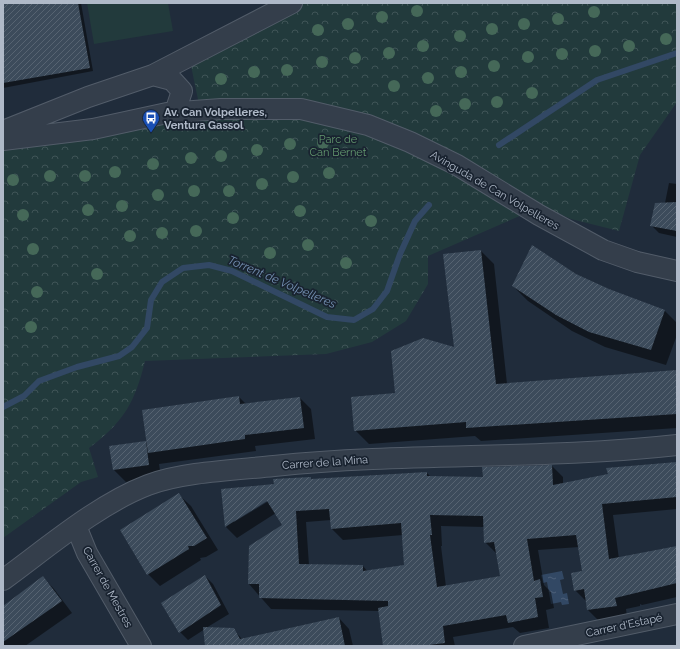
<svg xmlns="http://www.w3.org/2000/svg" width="680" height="649" font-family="Raleway,sans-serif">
<defs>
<pattern id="park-crowns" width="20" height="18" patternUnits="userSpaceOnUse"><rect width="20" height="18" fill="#223a3c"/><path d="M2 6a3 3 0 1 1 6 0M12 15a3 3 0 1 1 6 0" fill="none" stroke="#405457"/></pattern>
<pattern id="water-ripples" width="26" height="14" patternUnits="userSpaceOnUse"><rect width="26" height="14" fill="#324864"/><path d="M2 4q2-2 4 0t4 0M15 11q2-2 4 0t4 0" fill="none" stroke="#4d6079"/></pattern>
<pattern id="building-hatch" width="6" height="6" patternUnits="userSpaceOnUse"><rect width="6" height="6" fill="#3c4b5b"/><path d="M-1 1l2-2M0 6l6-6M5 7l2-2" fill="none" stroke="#566371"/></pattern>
</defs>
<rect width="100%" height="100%" fill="#202c3b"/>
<!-- green -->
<path fill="#223a3c" d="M 87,3 L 168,3 L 173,31 L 94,44 Z"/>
<!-- park -->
<path fill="url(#park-crowns)" d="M 289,3 L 677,3 L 677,102 L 640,155 L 619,231 L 571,219 L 536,203 L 522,215 L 428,256 L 428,284 L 406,321 L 372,342 L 326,354 L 145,361 C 135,402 124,422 89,448 L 98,477 L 81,482 L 3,538 L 3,145 L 200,109 L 189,56 Z"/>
<!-- water -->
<path fill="url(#water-ripples)" d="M 562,571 L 564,579 L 560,580 L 563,594 L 567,593 L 569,604 L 562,605 L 561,602 L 551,604 L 547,582 L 543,583 L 541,575 Z"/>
<!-- shadow -->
<path fill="#0007" fill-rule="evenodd" d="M 3,3 L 81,3 L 93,71 L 3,88 Z
M 669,183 L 677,184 L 677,237 L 659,233 L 651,225 L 665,203 Z
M 481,251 L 494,264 L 507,384 L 677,371 L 677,428 L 481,441 L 475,436 L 369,444 L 355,430 L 396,394 L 455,349 Z
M 575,275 L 609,290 L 665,311 L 677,323 L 677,335 L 666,365 L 605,347 L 572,331 L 528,301 L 513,286 Z
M 239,397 L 247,405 L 300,398 L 311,409 L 315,439 L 255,446 L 256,451 L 159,464 L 161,477 L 126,482 L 114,470 L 146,442 L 147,443 Z
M 677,463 L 677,509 L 613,515 L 619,559 L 677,547 L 677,597 L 642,605 L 640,604 L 640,606 L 626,609 L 627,617 L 599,621 L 588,610 L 587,602 L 575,590 L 583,572 L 579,547 L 538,550 L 544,585 L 551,592 L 554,608 L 546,610 L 549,628 L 520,633 L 513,627 L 453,637 L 455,646 L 384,646 L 380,611 L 271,609 L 249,584 L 283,525 L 276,513 L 237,538 L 226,527 L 275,484 L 310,478 L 313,480 L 427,473 L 431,477 L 484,478 L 552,466 L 563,477 L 563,484 ZM 271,498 L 272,499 L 234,522 L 234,520 ZM 331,520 L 332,529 L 343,540 L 403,535 L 405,566 L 368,572 L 363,566 L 309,565 L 306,522 ZM 441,526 L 485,527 L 485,542 L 497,554 L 501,576 L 446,587 L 441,546 L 442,546 Z
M 179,495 L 191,506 L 218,550 L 206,557 L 200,558 L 201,560 L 160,586 L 148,574 Z
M 205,576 L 213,584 L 229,614 L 206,628 L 233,629 L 248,646 L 206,646 L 205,629 L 188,640 L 180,632 Z
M 43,577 L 54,589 L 72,613 L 25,646 L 3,646 L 3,607 Z
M 339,618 L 349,629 L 353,646 L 248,646 Z"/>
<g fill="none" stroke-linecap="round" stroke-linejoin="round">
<!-- stream -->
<path stroke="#324864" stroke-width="6" d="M 499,145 L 597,80 L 677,53
M 3,407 L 24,396 L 39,381 L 77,367 L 119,356 L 132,347 L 147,328 L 151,300 L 162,282 L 183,268 L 209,265 L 232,271 L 327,317 L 354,320 L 373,309 L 387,291 L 400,254 L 415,221 L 429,205"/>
</g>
<!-- building -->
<path fill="url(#building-hatch)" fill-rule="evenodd" d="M 3,3 L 78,3 L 90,68 L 3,83 Z
M 677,202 L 677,231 L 650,226 L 655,203 Z
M 532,245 L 576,274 L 609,289 L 665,310 L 651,350 L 589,332 L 556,315 L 512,286 Z
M 481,250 L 496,384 L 677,370 L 677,414 L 466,428 L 466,422 L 354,431 L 351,397 L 395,393 L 391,351 L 423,338 L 454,347 L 443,254 Z
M 239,396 L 240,404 L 300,397 L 304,428 L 245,435 L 245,439 L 148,453 L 142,410 Z
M 146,441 L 149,465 L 113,470 L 109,446 Z
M 677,462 L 677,497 L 602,504 L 609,559 L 677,546 L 677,583 L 615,598 L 617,606 L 587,610 L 584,589 L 574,591 L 571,573 L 582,571 L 576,535 L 527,539 L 534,581 L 540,579 L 543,597 L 535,598 L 538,617 L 508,623 L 506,615 L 443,626 L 445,643 L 421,646 L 383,646 L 378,608 L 388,606 L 388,601 L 259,598 L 259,584 L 248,584 L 249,546 L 282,525 L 267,501 L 225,527 L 221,489 L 274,484 L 273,479 L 311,477 L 311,479 L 427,472 L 427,476 L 483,477 L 482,467 L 552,465 L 553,485 L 608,474 L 606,468 ZM 329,509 L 331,529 L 401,523 L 404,565 L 363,571 L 363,565 L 299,564 L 296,511 ZM 430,515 L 483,516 L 484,543 L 494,542 L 500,576 L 437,587 L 430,535 L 432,535 Z
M 179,493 L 207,538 L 194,546 L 188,546 L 189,549 L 147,575 L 120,530 Z
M 205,575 L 221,605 L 179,633 L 161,603 Z
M 43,576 L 62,601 L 3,642 L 3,606 Z
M 339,617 L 345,646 L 205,646 L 203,627 L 234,628 L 240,639 Z"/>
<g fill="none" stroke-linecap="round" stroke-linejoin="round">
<!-- street casing -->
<g stroke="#525c69" stroke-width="22">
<path id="street" d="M 153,75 L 172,80 L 182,91 L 175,112
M 3,131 L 88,97 L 153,75 L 292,3
M 3,140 L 93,129 L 167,113 L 221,109 L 301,109 L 368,125 L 410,142 L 457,165 L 539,215 L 603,250 L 637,262 L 677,271
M 76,526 L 87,553 L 141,646
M 3,580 C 47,548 98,504 148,485 C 182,472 236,470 274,466 C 408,452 543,460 677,445
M 524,646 L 677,614"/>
</g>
<!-- street -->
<use href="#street" stroke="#343e4b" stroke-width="20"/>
</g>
<!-- trees -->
<g fill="#456858">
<circle cx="417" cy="11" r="6"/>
<circle cx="594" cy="12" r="6"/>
<circle cx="382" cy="17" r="6"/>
<circle cx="558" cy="19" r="6"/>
<circle cx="348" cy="24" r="6"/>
<circle cx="524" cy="24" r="6"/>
<circle cx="492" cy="29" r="6"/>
<circle cx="318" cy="30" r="6"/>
<circle cx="460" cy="36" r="6"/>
<circle cx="666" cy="39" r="6"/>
<circle cx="423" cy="46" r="6"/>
<circle cx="629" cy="46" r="6"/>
<circle cx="595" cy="51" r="6"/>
<circle cx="389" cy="53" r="6"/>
<circle cx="562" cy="54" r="6"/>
<circle cx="528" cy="57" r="6"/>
<circle cx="355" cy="58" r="6"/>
<circle cx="322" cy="62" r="6"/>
<circle cx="494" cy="66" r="6"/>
<circle cx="287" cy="70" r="6"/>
<circle cx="254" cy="72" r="6"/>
<circle cx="461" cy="72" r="6"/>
<circle cx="428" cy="78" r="6"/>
<circle cx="221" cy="79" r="6"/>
<circle cx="394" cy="86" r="6"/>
<circle cx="532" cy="93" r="6"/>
<circle cx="497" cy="102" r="6"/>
<circle cx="465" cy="104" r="6"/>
<circle cx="436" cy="111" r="6"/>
<circle cx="323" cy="143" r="6"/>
<circle cx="290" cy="144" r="6"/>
<circle cx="257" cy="150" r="6"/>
<circle cx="221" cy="156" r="6"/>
<circle cx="191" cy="158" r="6"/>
<circle cx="153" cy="164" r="6"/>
<circle cx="115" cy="172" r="6"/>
<circle cx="329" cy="173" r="6"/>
<circle cx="50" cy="176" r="6"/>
<circle cx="85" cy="176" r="6"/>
<circle cx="293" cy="177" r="6"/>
<circle cx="13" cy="180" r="6"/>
<circle cx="262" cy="184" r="6"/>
<circle cx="194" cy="191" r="6"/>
<circle cx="229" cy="191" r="6"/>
<circle cx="158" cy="195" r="6"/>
<circle cx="122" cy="206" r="6"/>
<circle cx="88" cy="210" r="6"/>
<circle cx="300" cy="211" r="6"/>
<circle cx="23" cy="215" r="6"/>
<circle cx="233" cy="218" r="6"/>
<circle cx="371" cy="221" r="6"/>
<circle cx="196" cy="231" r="6"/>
<circle cx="162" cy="233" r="6"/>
<circle cx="130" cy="236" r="6"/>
<circle cx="308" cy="245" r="6"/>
<circle cx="33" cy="249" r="6"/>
<circle cx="270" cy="253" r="6"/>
<circle cx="346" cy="263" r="6"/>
<circle cx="97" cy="274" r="6"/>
<circle cx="37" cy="292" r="6"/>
<circle cx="31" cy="327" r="6"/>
</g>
<!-- icons -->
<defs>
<g id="bus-pin" transform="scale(0.9)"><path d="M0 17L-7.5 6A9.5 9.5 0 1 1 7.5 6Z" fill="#1a4fb4" stroke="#192330"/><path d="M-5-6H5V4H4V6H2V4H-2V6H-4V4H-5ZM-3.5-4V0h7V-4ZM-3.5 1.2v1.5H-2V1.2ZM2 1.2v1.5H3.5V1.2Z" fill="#fff"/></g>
</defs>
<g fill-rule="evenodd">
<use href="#bus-pin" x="151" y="118"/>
</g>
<g text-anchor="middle" stroke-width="3.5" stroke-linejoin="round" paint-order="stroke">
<!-- poi labels -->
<g font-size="11" font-weight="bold" fill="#afb9c8" stroke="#192330" text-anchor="start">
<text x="164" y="116">Av. Can Volpelleres,<tspan x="164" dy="13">Ventura Gassol</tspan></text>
</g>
<!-- park labels -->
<g font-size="11" fill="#649a6f" stroke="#192330">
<text x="338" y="143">Parc de<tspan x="338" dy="13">Can Bernet</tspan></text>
</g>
<!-- street labels -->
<g font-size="11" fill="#afb9c8" stroke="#192330">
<text transform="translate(495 190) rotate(30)" y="4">Avinguda de Can Volpelleres</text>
<text transform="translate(325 462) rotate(-4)" y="4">Carrer de la Mina</text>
<text transform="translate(108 587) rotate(61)" y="4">Carrer de Mestres</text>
<text transform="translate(624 625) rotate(-12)" y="4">Carrer d'Estapé</text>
</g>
<!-- water labels -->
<g font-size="12" font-style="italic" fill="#7490b2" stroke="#192330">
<text transform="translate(282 282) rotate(23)" y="4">Torrent de Volpelleres</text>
</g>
</g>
<!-- border -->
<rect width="680" height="649" fill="none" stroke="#afb9c8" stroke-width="8"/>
</svg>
